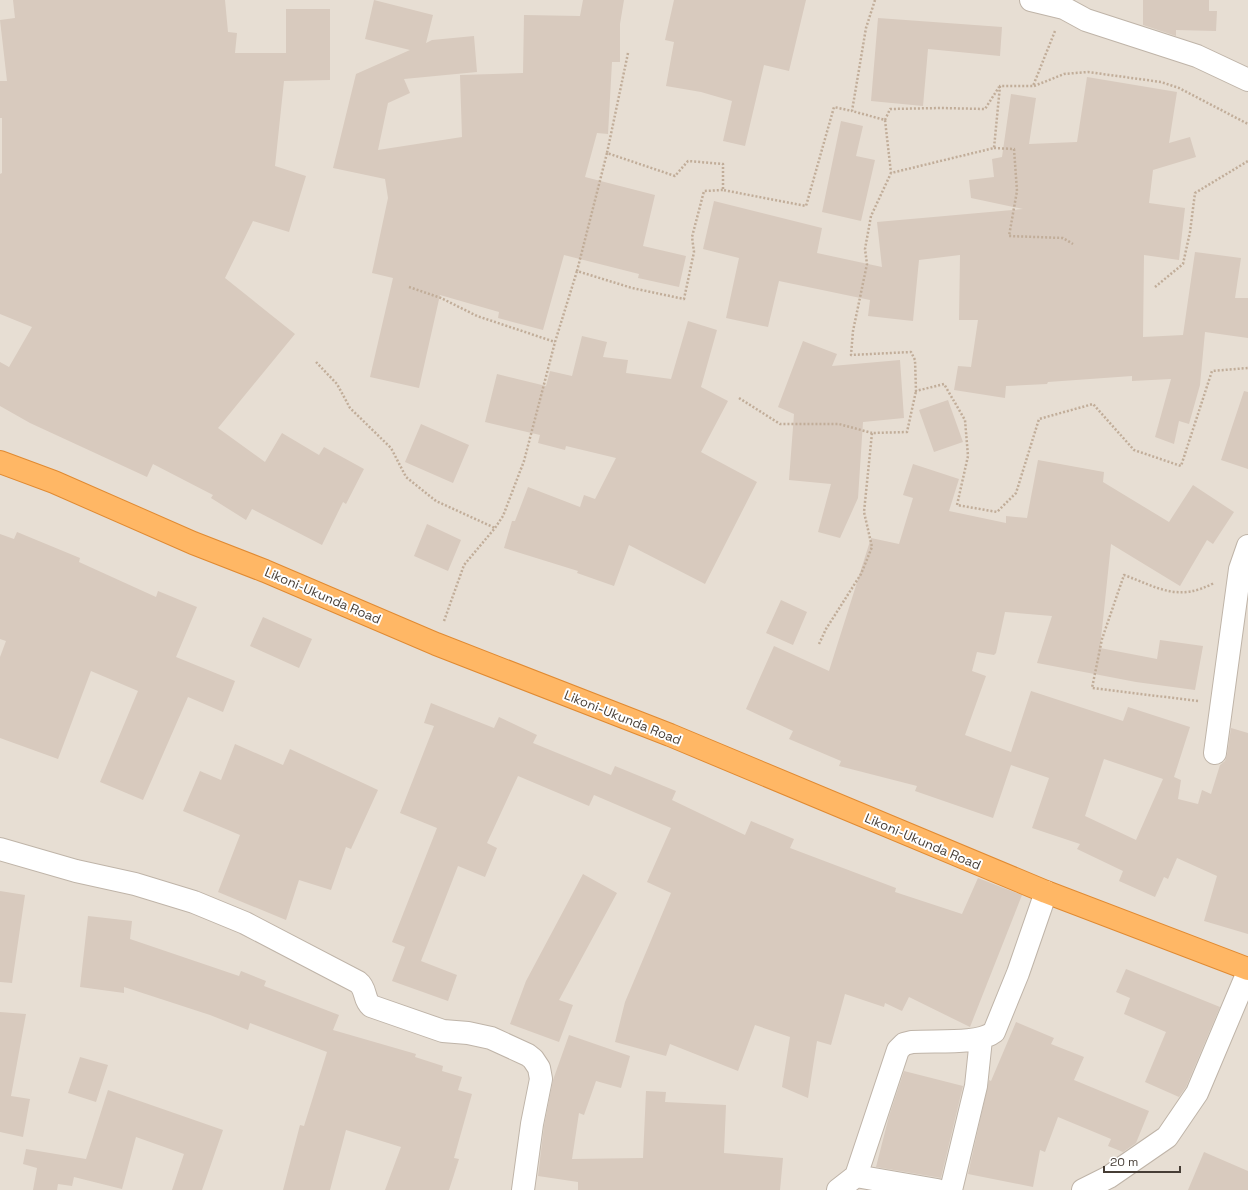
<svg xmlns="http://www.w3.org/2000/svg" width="1248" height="1190" font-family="'Space Grotesk',sans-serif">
<rect width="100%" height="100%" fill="#f3ede5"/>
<!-- residential -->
<path fill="#e7ded3" d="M 0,0 L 1248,0 L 1248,1190 L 0,1190 Z"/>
<!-- building -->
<path fill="#d8cabe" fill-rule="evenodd" d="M 13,0 L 225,0 L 228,32 L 237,33 L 235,53 L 286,53 L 286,9 L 330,9 L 330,80 L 284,81 L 275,166 L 306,176 L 289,232 L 253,221 L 225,278 L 295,334 L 218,428 L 265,462 L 282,433 L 319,455 L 324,447 L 364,469 L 346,504 L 343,502 L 322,545 L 252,509 L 246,520 L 211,498 L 213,495 L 153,464 L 147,477 L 30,423 L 0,406 L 0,362 L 9,367 L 32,327 L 0,314 L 0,174 L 2,173 L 2,118 L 0,118 L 0,81 L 7,81 L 0,20 L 15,18 Z
M 374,0 L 433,15 L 426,43 L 432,40 L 474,36 L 477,72 L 404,79 L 410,93 L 388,103 L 378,150 L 462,137 L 460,75 L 523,73 L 524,15 L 580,16 L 583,0 L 624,0 L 620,24 L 620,62 L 612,62 L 608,134 L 597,133 L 585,177 L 655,195 L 643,246 L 686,256 L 679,287 L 638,278 L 639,274 L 564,255 L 543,330 L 498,318 L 499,312 L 440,295 L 419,388 L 370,377 L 393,278 L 372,273 L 388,198 L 385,179 L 333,168 L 356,74 L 410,50 L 365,39 Z
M 674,0 L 806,0 L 789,71 L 764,65 L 745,146 L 723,141 L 732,101 L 701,92 L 666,86 L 674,42 L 665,40 Z
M 1143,0 L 1209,0 L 1209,11 L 1217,11 L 1216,31 L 1176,30 L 1176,36 L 1143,25 Z
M 878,18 L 1002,27 L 1000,56 L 928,49 L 923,106 L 871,101 Z
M 1087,77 L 1177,92 L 1169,143 L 1190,137 L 1196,157 L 1153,170 L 1149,203 L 1185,208 L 1179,260 L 1144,255 L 1143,337 L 1183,335 L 1195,252 L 1241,258 L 1235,298 L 1248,298 L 1248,338 L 1205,332 L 1200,385 L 1189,424 L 1179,421 L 1174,444 L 1155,437 L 1171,379 L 1132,381 L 1132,376 L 1048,382 L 1047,384 L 1006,386 L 1005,398 L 954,390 L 958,366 L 971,367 L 978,320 L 959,320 L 960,255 L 919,260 L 913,321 L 868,316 L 870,300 L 779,281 L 768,327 L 726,318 L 739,258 L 703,249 L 714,201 L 822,228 L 817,253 L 882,267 L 877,222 L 1023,209 L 971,198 L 969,180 L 994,177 L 992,159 L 1002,157 L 1011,94 L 1036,98 L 1029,144 L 1077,142 Z
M 841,121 L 863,126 L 856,156 L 875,160 L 861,221 L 822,212 Z
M 688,321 L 717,330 L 701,387 L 728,401 L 701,452 L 757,482 L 705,584 L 629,545 L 614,586 L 577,573 L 578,571 L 504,548 L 512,521 L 515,521 L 528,487 L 580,507 L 584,495 L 595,499 L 616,458 L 566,446 L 565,450 L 538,443 L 540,435 L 485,422 L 497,374 L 546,386 L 550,371 L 572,376 L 582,336 L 607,342 L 603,357 L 628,360 L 626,373 L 671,379 Z
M 803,341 L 837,354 L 832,366 L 900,360 L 904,418 L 863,422 L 858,498 L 840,538 L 818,532 L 831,484 L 789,480 L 794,414 L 778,407 Z
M 1244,391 L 1248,392 L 1248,469 L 1221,460 Z
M 948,400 L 963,442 L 934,452 L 919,410 Z
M 421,424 L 469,445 L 453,483 L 405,462 Z
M 1038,460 L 1104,472 L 1103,482 L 1169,522 L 1193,485 L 1234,512 L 1213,544 L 1207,540 L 1180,586 L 1111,544 L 1100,648 L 1157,659 L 1160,640 L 1203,646 L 1195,690 L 1136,682 L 1037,663 L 1052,616 L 1005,612 L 996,653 L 994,655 L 977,652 L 972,671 L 986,676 L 965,735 L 1011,752 L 1031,691 L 1123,721 L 1128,707 L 1190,727 L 1174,777 L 1181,780 L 1178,799 L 1198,804 L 1202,790 L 1211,794 L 1220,765 L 1225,761 L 1227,755 L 1231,728 L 1248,733 L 1248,934 L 1204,921 L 1217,876 L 1177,858 L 1168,879 L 1164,877 L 1155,897 L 1119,881 L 1123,871 L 1077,849 L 1080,844 L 1032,828 L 1049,778 L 1011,765 L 993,818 L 915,791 L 917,786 L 839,766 L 841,761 L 789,739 L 793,731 L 746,709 L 774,646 L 829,671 L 871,538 L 899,544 L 913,498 L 903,495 L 913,464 L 959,479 L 949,511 L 1006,523 L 1006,516 L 1027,518 ZM 1104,759 L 1163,779 L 1136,840 L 1085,816 Z
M 427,524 L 461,540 L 448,571 L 414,556 Z
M 17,532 L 80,558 L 79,562 L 156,597 L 158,591 L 197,607 L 176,657 L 235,681 L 223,712 L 188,697 L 143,800 L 100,782 L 138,691 L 91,671 L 58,759 L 0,738 L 0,657 L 6,641 L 0,639 L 0,534 L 14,539 Z
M 781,600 L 807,612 L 793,645 L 766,633 Z
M 263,617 L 312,639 L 299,668 L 250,646 Z
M 431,703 L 494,728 L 499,717 L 537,735 L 533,743 L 611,775 L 615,766 L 676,791 L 672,800 L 745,835 L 751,821 L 794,839 L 790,848 L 896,888 L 895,892 L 962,914 L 978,878 L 1022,895 L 970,1027 L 909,997 L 902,1011 L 885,1003 L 884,1007 L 845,994 L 831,1045 L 817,1041 L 808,1098 L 782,1087 L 790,1037 L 755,1025 L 738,1071 L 670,1044 L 666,1056 L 615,1042 L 625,1002 L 671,893 L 647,882 L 671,828 L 594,795 L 589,806 L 518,776 L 487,843 L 497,848 L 485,877 L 458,866 L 421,961 L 457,975 L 448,1001 L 392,981 L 405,947 L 392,942 L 437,828 L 400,813 L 434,726 L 424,723 Z
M 235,744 L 283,765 L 290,749 L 378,790 L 351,849 L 346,847 L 331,890 L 299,880 L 286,920 L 218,892 L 240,835 L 183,811 L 200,771 L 221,780 Z
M 583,874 L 617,893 L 559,1000 L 573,1005 L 559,1042 L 510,1024 L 526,981 Z
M 0,891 L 25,895 L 12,983 L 0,982 Z
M 88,916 L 132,921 L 130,939 L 239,976 L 241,971 L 266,981 L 264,986 L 339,1015 L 333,1030 L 416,1054 L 415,1057 L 443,1066 L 442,1071 L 462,1077 L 458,1090 L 472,1094 L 454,1158 L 459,1159 L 449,1190 L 385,1190 L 401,1147 L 346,1130 L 330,1190 L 283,1190 L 300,1125 L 304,1126 L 327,1052 L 250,1023 L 248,1030 L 210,1015 L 124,987 L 124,993 L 80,987 Z
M 1126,969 L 1220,1007 L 1186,1087 L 1179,1097 L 1145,1082 L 1166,1032 L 1124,1014 L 1130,998 L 1116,992 Z
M 0,1012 L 26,1014 L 11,1096 L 30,1099 L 23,1137 L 0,1132 Z
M 1016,1022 L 1054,1038 L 1051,1044 L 1084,1057 L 1074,1080 L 1149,1111 L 1136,1143 L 1123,1152 L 1108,1146 L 1111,1139 L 1058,1117 L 1045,1152 L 1040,1150 L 1033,1187 L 968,1174 L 989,1080 L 991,1081 Z
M 569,1035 L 630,1056 L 621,1088 L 596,1081 L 584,1115 L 579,1113 L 572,1159 L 643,1158 L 646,1091 L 666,1092 L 665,1102 L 726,1105 L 724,1153 L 783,1158 L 780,1190 L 578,1190 L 578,1182 L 538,1176 L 544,1126 L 553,1080 Z
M 80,1057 L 108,1065 L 96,1102 L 68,1093 Z
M 904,1071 L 963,1086 L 941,1178 L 876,1167 L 889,1116 Z
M 108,1090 L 223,1130 L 202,1190 L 172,1190 L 184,1154 L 136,1137 L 122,1189 L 74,1177 L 72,1186 L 58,1184 L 57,1190 L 33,1190 L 37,1168 L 23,1164 L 26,1149 L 86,1159 Z
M 1204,1152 L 1248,1171 L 1248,1190 L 1188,1190 Z"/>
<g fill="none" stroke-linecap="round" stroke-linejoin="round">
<!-- minor casing -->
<g stroke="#bfb4a8" stroke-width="24">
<path id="minor" d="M 1031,0 L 1064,8 L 1086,20 L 1197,56 L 1248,80
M 1215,753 L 1240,569 L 1248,546
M 0,849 L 76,871 L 135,884 L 194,902 L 245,923 L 358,982 C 367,989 363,999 371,1006 L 443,1031 L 468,1033 L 491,1038 L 528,1055 L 533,1059 L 539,1068 L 541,1079 L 532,1124 L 523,1190
M 856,1176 L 937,1190
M 838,1190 L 856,1176 L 898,1050 L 904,1044 L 912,1042 C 934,1040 978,1045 994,1032 L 1018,973 L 1046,892
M 951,1190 L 976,1086 L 981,1039
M 1083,1190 L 1109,1177 L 1167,1137 L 1197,1093 L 1248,972"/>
</g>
<!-- highway casing -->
<g stroke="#e08a32" stroke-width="24">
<path id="highway" d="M 0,462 L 54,482 L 193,543 L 265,571 L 436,644 L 670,735 L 1046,892 L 1248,969"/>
</g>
<!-- path -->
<path stroke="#c1ad99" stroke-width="2.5" stroke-dasharray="2 2" stroke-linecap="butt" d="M 875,0 L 866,28 L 852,111 L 885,120 L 891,173
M 1055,31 L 1033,86 L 1000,86 L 994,148 L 891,173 L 871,216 L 865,249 L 867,264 L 853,331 L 851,355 L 911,352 L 915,360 L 916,391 L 944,384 L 965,420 L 968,456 L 957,505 L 997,512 L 1016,493 L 1039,419 L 1093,404 L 1134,450 L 1181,466 L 1212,371 L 1248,368
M 628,53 L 607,153 L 675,176 L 688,161 L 723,164 L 723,190 L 806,206 L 834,107 L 852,111
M 1034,86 L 1064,74 L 1088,72 L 1161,82 L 1179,88 L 1248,124
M 885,120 L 890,109 L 941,108 L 985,109 L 999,87
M 994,148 L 1014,149 L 1017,191 L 1009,236 L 1063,238 L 1073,244
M 607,153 L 577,271 L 632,288 L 684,299 L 694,252 L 692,237 L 704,191 L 723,190
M 409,287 L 441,298 L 477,316 L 555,342
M 1155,287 L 1183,264 L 1190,232 L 1195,193 L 1248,161
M 316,362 L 337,384 L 350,408 L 391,448 L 406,477 L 436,501 L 495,528
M 739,398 L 780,424 L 839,424 L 872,433
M 444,621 L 464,565 L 495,528 L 503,516 L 524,461 L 555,342 L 577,271
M 819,644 L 826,629 L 861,574 L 872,547 L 864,512 L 872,433 L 907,432 L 916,391
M 1198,701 L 1092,688 L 1102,639 L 1124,575 C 1159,588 1178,602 1214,583"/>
<!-- minor -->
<use href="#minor" stroke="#fff" stroke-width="22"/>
<!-- highway -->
<use href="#highway" stroke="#ffb765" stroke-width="22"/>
</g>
<g text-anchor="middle" stroke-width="4" stroke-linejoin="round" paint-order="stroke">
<!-- street labels -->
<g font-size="13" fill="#463d35" stroke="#fff">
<text transform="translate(323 595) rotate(23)" y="5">Likoni-Ukunda Road</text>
<text transform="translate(623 717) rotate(22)" y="5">Likoni-Ukunda Road</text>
<text transform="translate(923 841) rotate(23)" y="5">Likoni-Ukunda Road</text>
</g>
</g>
<!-- scale -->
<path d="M1104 1166v6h76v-6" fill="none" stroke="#463d35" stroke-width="2"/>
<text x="1110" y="1166" font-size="12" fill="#463d35" stroke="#ffffff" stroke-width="3" paint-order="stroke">20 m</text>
</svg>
